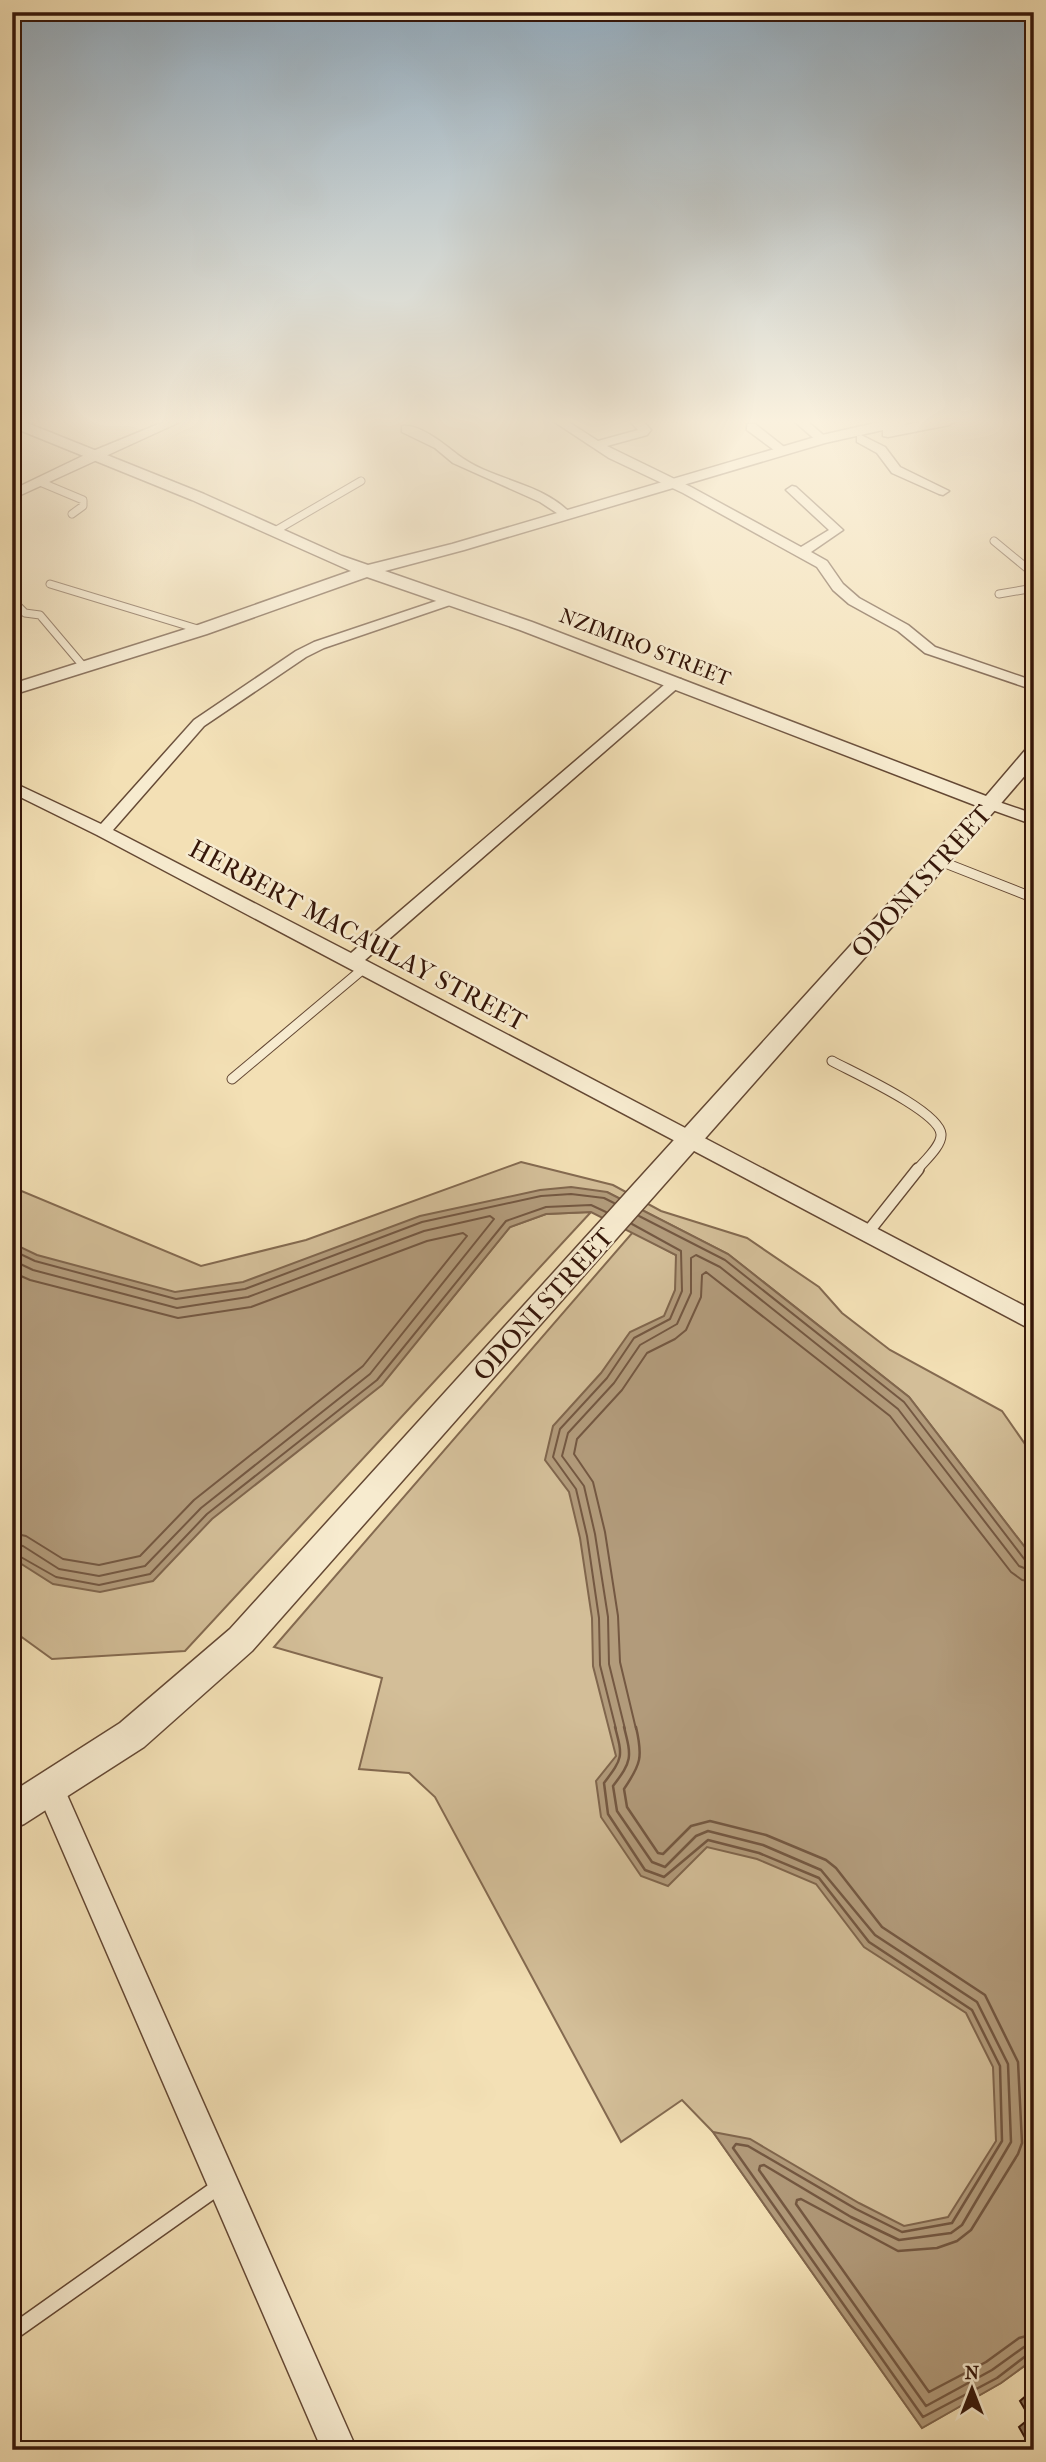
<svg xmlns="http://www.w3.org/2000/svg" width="1046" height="2462" font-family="'IM FELL French Canon',serif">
<rect width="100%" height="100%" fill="#f3e0b5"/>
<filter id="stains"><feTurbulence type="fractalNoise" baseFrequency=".00286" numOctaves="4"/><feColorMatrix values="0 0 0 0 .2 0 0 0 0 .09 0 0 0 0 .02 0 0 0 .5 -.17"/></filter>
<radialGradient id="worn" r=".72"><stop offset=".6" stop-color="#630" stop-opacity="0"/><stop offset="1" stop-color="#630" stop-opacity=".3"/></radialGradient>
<!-- green -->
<path fill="#d3be98" stroke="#846a50" stroke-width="2" d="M 521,1162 L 613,1185 L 661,1211 L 747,1238 L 819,1287 L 842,1313 L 890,1350 L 1002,1411 L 1034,1457 L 1034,1559 L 909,1397 L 728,1254 L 607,1192 L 12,1369 L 12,1187 L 201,1266 L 306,1240 Z
M 591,1212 L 185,1651 L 52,1659 L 12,1630 L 12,1423 L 436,1318 L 510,1227 L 546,1214 Z
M 633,1232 L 676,1255 L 965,1572 L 1034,2359 L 1001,2383 L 922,2428 L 713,2132 L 682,2100 L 621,2142 L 435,1797 L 409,1773 L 359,1769 L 382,1678 L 274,1647 Z"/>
<!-- water -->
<path fill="#b29b7b" stroke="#80664d" stroke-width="2" d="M 571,1187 L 607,1192 L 728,1254 L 909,1397 L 1034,1559 L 1034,2359 L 1001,2383 L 922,2428 L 713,2132 L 750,2139 L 859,2203 L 904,2226 L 948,2217 L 996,2141 L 993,2067 L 966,2013 L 864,1947 L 816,1884 L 757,1859 L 707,1847 L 668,1886 L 641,1876 L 601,1817 L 596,1781 L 616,1756 L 593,1666 L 592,1618 L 580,1538 L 569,1492 L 545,1460 L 553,1426 L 601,1373 L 630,1332 L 664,1316 L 675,1290 L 676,1255 L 591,1212 L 546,1214 L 510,1227 L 382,1385 L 212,1519 L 153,1581 L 100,1592 L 53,1584 L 12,1558 L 12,1243 L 37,1255 L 175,1292 L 243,1282 L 420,1216 L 540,1190 Z"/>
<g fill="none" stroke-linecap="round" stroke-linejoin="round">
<!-- shore-far1 -->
<path stroke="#745842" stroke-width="2" d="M 639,1216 L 725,1260 L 904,1402 L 1025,1560 L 1034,1563
M 12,1250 L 35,1261 L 176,1299 L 245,1289 L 422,1222 L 541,1196 L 571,1194 L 604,1198 L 614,1203
M 12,1260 L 33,1270 L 177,1308 L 248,1297 L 424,1231 L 490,1216 L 494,1219 L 370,1374 L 201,1508 L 145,1566 L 99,1576 L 59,1569 L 23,1546 L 12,1544
M 12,1272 L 30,1280 L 178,1318 L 251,1307 L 427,1241 L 463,1233 L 467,1236 L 363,1366 L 194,1500 L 140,1556 L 99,1565 L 63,1559 L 26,1536 L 12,1533
M 12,1552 L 56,1577 L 99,1585 L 150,1574 L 207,1514 L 377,1380 L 506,1221 L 546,1207 L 591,1205 L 606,1212
M 616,1729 L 600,1665 L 599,1618 L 587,1536 L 576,1489 L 553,1457 L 560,1429 L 607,1378 L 634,1338 L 670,1319 L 682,1291 L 681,1251 L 632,1224
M 625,1729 L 609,1664 L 608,1617 L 595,1534 L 584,1486 L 562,1456 L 568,1433 L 614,1383 L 640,1345 L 677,1324 L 691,1293 L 691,1258 L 696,1255 L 720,1267 L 898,1409 L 1019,1566 L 1034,1572
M 636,1729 L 620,1662 L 618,1616 L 605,1532 L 593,1482 L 574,1454 L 577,1439 L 622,1390 L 647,1353 L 675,1339 L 686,1330 L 701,1297 L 702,1275 L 706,1272 L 890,1416 L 1011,1572 L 1022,1580 L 1034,1582"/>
<!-- shore -->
<path stroke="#745842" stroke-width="2.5" d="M 615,1727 C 623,1757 623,1758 604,1783 L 608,1814 L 645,1870 L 664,1877 L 708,1840 L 759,1853 L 819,1878 L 869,1942 L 972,2010 L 1000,2066 L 1002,2141 L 952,2223 L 902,2232 L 856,2209 L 748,2146 L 736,2144 L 733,2148 L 923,2417 L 997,2378 L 1027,2355 L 1034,2354
M 624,1727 C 632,1758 632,1761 613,1786 L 617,1811 L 652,1862 L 665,1867 L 696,1836 L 708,1831 L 763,1845 L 821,1870 L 875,1935 L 977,2002 L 1008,2064 L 1011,2142 L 962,2225 L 951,2233 L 899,2240 L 851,2217 L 764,2165 L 760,2166 L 759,2170 L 926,2406 L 992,2370 L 1024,2347 L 1034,2345
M 636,1727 C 643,1757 641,1764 624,1789 L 627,1807 L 658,1853 L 663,1854 L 691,1826 L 710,1821 L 766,1835 L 826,1860 L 836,1868 L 882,1927 L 985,1995 L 1018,2062 L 1022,2143 L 1018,2154 L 971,2230 L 957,2241 L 937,2248 L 898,2251 L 801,2199 L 797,2200 L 796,2204 L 929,2392 L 986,2362 L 1019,2338 L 1034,2334"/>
<!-- service-far3 casing -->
<g stroke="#644834" stroke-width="9">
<path id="service-far3" d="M 40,482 L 83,500 L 83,506 L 72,514
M 275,531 L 361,481
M 994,541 L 1034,574
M 50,584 L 201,630
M 999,594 L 1034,588
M 12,600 L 25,613 L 40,615 L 84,667"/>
</g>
<!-- service-far2 casing -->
<g stroke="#644834" stroke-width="11">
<path id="service-far2" d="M 940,861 L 1034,898
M 832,1061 C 852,1072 939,1111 941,1134 C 942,1146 924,1161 917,1170
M 232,1079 L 363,969"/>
</g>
<!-- service-far1 casing -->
<g stroke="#644834" stroke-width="14">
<path id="service-far1" d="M 868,1232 L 918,1169"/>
</g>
<!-- service casing -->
<g stroke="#644834" stroke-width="18">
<path id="service" d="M 16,2330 L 221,2185"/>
</g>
<!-- minor casing -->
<g stroke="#644834" stroke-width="3">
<path id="minor" d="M 166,421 L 182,421 L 12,499 L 12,490 L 93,451 Z
M 553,421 L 567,421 L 598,441 L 638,430 L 630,421 L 643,421 L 651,430 L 647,435 L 607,446 L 691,487 L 801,547 L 829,530 L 786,490 L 792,486 L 796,487 L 843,530 L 811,552 L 827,561 L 843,584 L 859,598 L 908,625 L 935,647 L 1034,681 L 1034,690 L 925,653 L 898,631 L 849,604 L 833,590 L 817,567 L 683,493 L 609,458 Z
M 794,421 L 807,421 L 828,439 L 818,442 Z
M 747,424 L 755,424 L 788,450 L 778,453 L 747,430 Z
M 402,426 C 420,424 444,444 458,455 C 492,481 543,482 572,515 L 566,519 L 540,502 L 453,463 L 435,448 L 402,432 Z
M 861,435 L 885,447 L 900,467 L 949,491 L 943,495 L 939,494 L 892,473 L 877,453 L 857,442 L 857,436 Z
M 451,596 L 458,600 L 456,603 L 324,648 L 306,657 L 204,726 L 113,830 L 351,953 L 671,679 L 681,679 L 683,682 L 681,685 L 365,960 L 1034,1311 L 1034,1331 L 97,835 L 12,793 L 12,782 L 101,824 L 194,720 L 296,651 L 314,642 Z
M 990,799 L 1034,814 L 1034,825 L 984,807 L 982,804 L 984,801 Z
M 50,1775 L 60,1779 L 357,2450 L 322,2450 L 36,1789 L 40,1779 Z"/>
</g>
<!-- tertiary casing -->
<g stroke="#644834" stroke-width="3">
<path id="tertiary" d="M 12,421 L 22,421 L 204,494 L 342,556 L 368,565 L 452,544 L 822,435 L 884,421 L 911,421 L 904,425 L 926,421 L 956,421 L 949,425 L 888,437 L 883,436 L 883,430 L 825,443 L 464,550 L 385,571 L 532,622 L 986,796 L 1027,748 L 1034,746 L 1034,765 L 997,808 L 252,1651 L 144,1747 L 24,1824 L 12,1829 L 12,1792 L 120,1723 L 230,1629 L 977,806 L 520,630 L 367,577 L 207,634 L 12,695 L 12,684 L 195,626 L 351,571 L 192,500 L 12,427 Z"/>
</g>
<!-- service-far3 -->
<use href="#service-far3" stroke="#f7ebcf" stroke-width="7"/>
<!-- service-far2 -->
<use href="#service-far2" stroke="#f7ebcf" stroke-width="9"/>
<!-- service-far1 -->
<use href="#service-far1" stroke="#f7ebcf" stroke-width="11"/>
<!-- service -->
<use href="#service" stroke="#f7ebcf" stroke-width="15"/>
<!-- minor -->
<use href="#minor" fill="#f7ebcf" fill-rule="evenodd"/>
<!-- tertiary -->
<use href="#tertiary" fill="#f7ebcf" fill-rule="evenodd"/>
</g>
<!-- wall -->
<path fill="#836d54" stroke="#351609" stroke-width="2" d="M 1034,2389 L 1034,2450 L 1032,2450 L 1019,2427 L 1030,2418 L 1020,2401 Z"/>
<!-- building -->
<path fill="#987f62" stroke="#351609" stroke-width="2" d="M 1034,2399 L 1034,2408 L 1030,2402 Z
M 1034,2425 L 1034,2436 L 1029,2429 Z"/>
<!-- sky -->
<linearGradient id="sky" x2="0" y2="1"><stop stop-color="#92aabc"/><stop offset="0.55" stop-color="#faf1de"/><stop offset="1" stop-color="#faf1de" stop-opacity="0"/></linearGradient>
<rect width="1046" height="766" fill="url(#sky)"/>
<g text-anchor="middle" stroke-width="5" stroke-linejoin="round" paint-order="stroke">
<!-- far-street labels -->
<g font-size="21" fill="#351609" stroke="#f7ebcf">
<text transform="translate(645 647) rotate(21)" y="7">NZIMIRO STREET</text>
</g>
<!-- street labels -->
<g font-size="26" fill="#351609" stroke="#f7ebcf">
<text transform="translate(921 881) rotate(-48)" y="9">ODONI STREET</text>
<text transform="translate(358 935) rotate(28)" y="9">HERBERT MACAULAY STREET</text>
<text transform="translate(543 1304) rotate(-48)" y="9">ODONI STREET</text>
</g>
</g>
<!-- margin -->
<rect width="1046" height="2462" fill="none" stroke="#f3e0b5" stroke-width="42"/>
<rect x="14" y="14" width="1018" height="2434" fill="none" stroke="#351609" stroke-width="3.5"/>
<rect x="21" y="21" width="1004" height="2420" fill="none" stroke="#351609" stroke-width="2"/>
<!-- north arrow -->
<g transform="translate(972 2389)" stroke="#f7ebcf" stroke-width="5" paint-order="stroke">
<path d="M0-5L12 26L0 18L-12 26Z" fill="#351609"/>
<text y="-10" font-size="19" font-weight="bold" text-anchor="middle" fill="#351609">N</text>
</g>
<rect width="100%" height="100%" filter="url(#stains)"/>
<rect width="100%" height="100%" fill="url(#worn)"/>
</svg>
